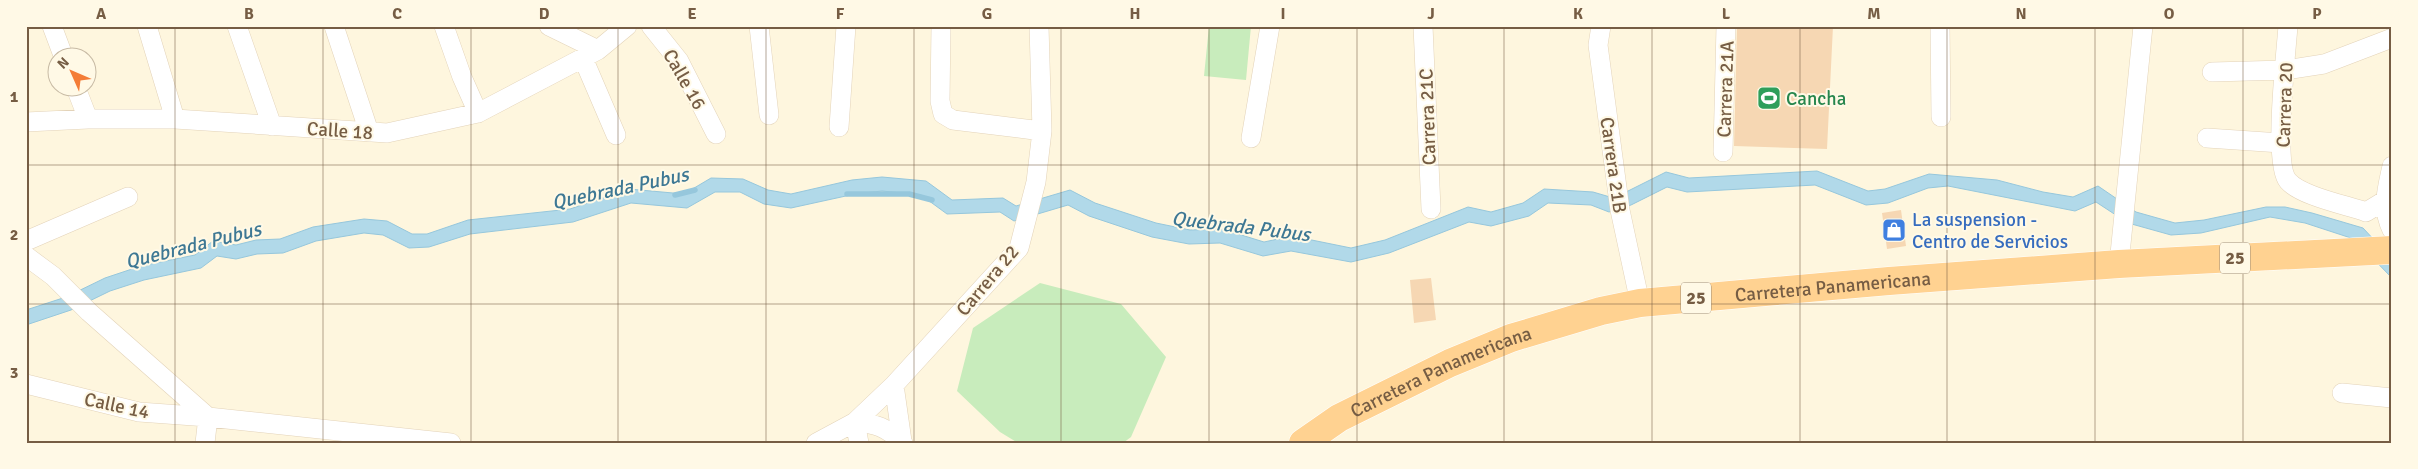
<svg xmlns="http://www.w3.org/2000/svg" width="2418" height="469" font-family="Signika,sans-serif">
<rect width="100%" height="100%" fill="#fef6de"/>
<!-- green -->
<path fill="#c8ecbc" d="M 1209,26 L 1251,26 L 1246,80 L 1204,76 Z
M 1040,283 L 1121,304 L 1166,357 L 1131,437 L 1123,443 L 1018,443 L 1000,432 L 957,391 L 973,328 Z"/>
<!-- water -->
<path fill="#b1d9e9" stroke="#96c7dc" d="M 1817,171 L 1868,191 L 1885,189 L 1929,174 L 1997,180 L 2043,192 L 2073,197 L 2098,186 L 2136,212 L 2175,223 L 2204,220 L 2266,207 L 2285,207 L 2312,213 L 2363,228 L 2392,259 L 2392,278 L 2354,239 L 2305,223 L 2270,217 L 2201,233 L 2171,235 L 2128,223 L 2096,202 L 2075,211 L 1948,186 L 1928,188 L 1888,203 L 1866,205 L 1815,185 L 1687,192 L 1667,187 L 1631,205 L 1609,212 L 1591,205 L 1548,203 L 1529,216 L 1491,226 L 1469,222 L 1389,253 L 1351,262 L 1291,251 L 1263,256 L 1220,243 L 1189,244 L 1152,237 L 1089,216 L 1068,205 L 1014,221 L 1000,212 L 947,214 L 921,195 L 882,191 L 855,194 L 791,208 L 764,204 L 740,192 L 715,192 L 687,208 L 631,203 L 573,222 L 470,234 L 429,247 L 409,248 L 383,235 L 364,233 L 316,241 L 283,253 L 257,254 L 236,259 L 217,256 L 201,268 L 144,280 L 110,291 L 71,310 L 26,325 L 26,310 L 66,297 L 105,278 L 141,266 L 195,255 L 213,241 L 236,245 L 256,240 L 280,239 L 313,227 L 364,219 L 387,221 L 412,234 L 427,234 L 468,220 L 570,209 L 629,189 L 684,194 L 711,178 L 743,179 L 768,190 L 791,194 L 852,180 L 882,177 L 926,181 L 952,200 L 1003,198 L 1016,206 L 1070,190 L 1095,203 L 1156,223 L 1190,230 L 1222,229 L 1264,242 L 1292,236 L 1351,248 L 1385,240 L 1468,207 L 1491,212 L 1523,203 L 1544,189 L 1593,192 L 1610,197 L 1626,192 L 1666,172 L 1689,178 Z"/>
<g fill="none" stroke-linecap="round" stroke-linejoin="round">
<!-- stream -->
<path stroke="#96c7dc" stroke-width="5.5" d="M 847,194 L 909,194 L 932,200
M 675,195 L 695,190"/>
</g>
<!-- building -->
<path fill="#f6d7b3" d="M 1737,26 L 1833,26 L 1827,149 L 1734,146 Z
M 1901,210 L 1906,246 L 1887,249 L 1882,213 Z
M 1431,278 L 1436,320 L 1414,323 L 1410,280 Z"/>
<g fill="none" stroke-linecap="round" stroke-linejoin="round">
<!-- minor casing -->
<g stroke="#e3d3b9" stroke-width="20">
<path id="minor" d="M 52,26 L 64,58
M 147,26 L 175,119
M 237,26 L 272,126
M 334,26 L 369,132
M 444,26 L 462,77 L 478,113
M 549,26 L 598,50
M 651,26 L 679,61 L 716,134
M 759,26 L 769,115
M 941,26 L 940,101 L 943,114 L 953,120 L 1042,131
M 1423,26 L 1431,209
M 1601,26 L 1598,45 L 1620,210 L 1640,303
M 1940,26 L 1941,117
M 2288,26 C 2286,54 2273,164 2288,181 C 2301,196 2346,205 2366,212 L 2384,201
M 583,58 L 616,135
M 2212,72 L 2285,70 L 2324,64 L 2392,38
M 76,88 L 88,119
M 26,122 L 88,119 L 175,119 L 387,133 L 478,113 L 598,50 L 627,26
M 839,127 L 846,26
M 1251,138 L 1270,26
M 2207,138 L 2281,143
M 1723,152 L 1726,26
M 2392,166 C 2387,189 2381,208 2392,230
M 26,241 L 128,197
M 26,256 L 53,276 L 89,312 L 208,417
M 2119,264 L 2143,26
M 26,384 L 139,412 L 208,417 L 451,443
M 894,385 L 902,441
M 2342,393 L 2392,398
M 205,443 L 208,417
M 816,443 L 855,422 L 894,385 L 1019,248 L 1036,182 L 1042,131 L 1039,26
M 859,443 L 855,422 C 877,424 886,427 903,443"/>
</g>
<!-- trunk casing -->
<g stroke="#fff" stroke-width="29">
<g id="trunk">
<path id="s1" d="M 1303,443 L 1339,418 L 1450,363 L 1511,338 L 1601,311 L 1640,303 L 1889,281 L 2119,264 L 2392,250"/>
</g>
</g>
<!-- minor -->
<use href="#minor" stroke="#fff" stroke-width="19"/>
<!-- trunk -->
<use href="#trunk" stroke="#ffd291" stroke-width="28"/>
</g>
<!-- grid -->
<path fill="none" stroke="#765d44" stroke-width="1" stroke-opacity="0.55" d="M 175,26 L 175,443M 323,26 L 323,443M 471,26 L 471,443M 618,26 L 618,443M 766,26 L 766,443M 914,26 L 914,443M 1061,26 L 1061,443M 1209,26 L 1209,443M 1357,26 L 1357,443M 1504,26 L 1504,443M 1652,26 L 1652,443M 1800,26 L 1800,443M 1947,26 L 1947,443M 2095,26 L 2095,443M 2243,26 L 2243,443M 26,165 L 2392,165M 26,304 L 2392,304"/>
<!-- icons -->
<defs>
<g id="stadium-square" transform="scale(1.25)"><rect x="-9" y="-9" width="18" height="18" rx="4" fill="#2e9e5b" stroke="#fff9e6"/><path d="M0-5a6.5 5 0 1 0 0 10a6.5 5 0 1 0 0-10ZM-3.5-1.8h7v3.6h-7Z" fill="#fff"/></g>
<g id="shop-square" transform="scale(1.25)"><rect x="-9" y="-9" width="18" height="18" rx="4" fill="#3f7fe0" stroke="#fff9e6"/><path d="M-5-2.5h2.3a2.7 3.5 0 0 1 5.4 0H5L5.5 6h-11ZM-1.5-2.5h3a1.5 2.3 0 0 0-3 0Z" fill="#fff"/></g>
</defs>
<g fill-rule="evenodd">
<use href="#stadium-square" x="1769" y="98"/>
<use href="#shop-square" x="1894" y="230"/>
</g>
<g text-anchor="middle" stroke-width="4" stroke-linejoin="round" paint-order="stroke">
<!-- shield labels -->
<g fill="#fff9e6" stroke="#9f8c75" stroke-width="1">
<rect x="2220" y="242.5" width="30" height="31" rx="4"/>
<rect x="1681" y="282.5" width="30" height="31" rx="4"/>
</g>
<g font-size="18" font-weight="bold" fill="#765d44">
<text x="2235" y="264">25</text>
<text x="1696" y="304">25</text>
</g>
<!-- street labels -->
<g font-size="19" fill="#765d44" stroke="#fff9e6">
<text transform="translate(685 79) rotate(60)" y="7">Calle 16</text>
<text transform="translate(1725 89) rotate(-88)" y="7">Carrera 21A</text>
<text transform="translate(2284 105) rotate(-88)" y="7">Carrera 20</text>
<text transform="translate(1427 117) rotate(-92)" y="7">Carrera 21C</text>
<text transform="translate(340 130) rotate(4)" y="7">Calle 18</text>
<text transform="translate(1614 165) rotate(82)" y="7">Carrera 21B</text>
<text transform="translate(987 280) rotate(-50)" y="7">Carrera 22</text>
<text dy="7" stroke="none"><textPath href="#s1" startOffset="561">Carretera Panamericana</textPath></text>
<text dy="7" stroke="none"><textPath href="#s1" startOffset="156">Carretera Panamericana</textPath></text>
<text transform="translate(117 405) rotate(12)" y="7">Calle 14</text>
</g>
<!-- leisure labels -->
<g font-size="19" fill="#27864d" stroke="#fff9e6" text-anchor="start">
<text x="1786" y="105">Cancha</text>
</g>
<!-- shop labels -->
<g font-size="19" fill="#366cbe" stroke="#fff9e6" text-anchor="start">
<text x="1912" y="226">La suspension -<tspan x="1912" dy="22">Centro de Servicios</tspan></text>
</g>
<!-- water labels -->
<g font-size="20" font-style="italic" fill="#3e7894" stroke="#fff9e6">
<text transform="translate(620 188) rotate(-12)" y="7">Quebrada Pubus</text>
<text transform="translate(1241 226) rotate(7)" y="7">Quebrada Pubus</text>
<text transform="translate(193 245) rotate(-14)" y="7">Quebrada Pubus</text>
</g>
</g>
<!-- border -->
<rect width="2418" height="469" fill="none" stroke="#fff9e6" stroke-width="55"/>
<!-- north arrow -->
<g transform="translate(72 72) rotate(315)"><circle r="24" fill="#fff9e6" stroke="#c8bba5"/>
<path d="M0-4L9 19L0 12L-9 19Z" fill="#f47d37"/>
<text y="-8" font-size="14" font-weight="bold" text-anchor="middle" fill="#765d44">N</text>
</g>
<rect x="28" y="28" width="2362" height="414" fill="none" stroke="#765d44" stroke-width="2"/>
<g font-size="16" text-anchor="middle" font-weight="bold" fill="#765d44">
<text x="101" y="19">A</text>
<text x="249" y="19">B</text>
<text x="397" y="19">C</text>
<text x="544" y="19">D</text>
<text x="692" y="19">E</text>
<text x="840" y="19">F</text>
<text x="987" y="19">G</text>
<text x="1135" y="19">H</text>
<text x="1283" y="19">I</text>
<text x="1431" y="19">J</text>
<text x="1578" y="19">K</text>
<text x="1726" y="19">L</text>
<text x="1874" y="19">M</text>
<text x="2021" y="19">N</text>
<text x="2169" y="19">O</text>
<text x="2317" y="19">P</text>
<text x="14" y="102">1</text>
<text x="14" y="240">2</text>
<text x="14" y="378">3</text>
</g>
</svg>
